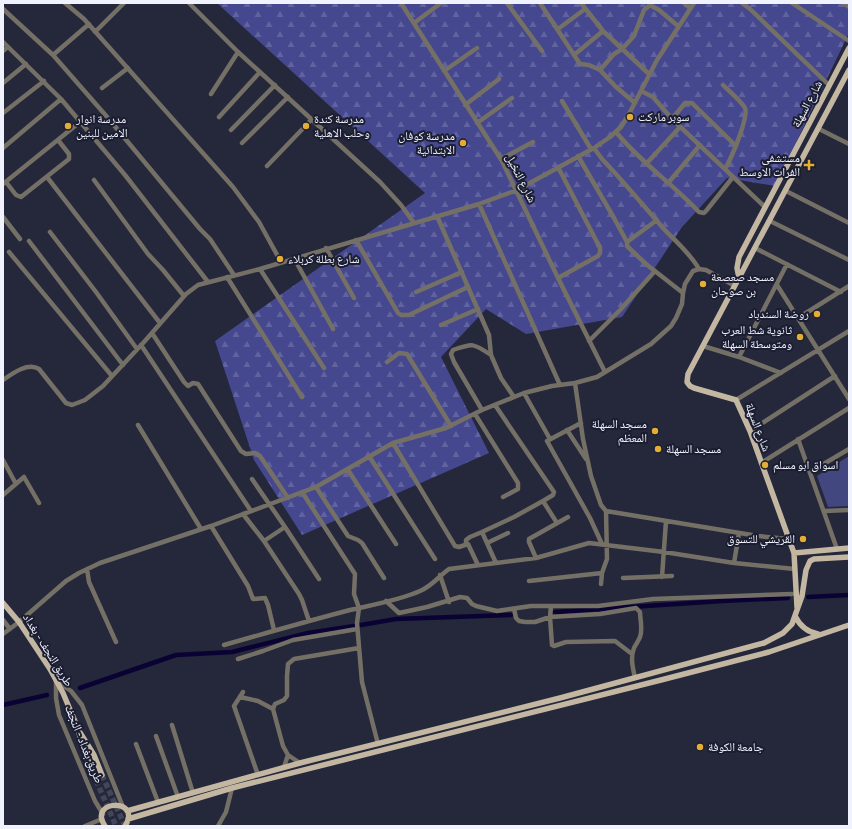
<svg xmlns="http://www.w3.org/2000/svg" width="852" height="829" font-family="'Sofia Sans Condensed','Noto Naskh Arabic',sans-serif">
<defs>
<pattern id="forest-firs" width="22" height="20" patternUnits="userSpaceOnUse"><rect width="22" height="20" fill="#45488e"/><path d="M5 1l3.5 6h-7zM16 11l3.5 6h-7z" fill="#60639f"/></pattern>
</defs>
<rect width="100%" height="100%" fill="#25273b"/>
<!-- green -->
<path fill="#434780" d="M 849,456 L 849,506 L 828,507 L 817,476 Z"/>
<!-- forest -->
<path fill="url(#forest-firs)" d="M 217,3 L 849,3 L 849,33 L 775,186 L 727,178 L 682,227 L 622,317 L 526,334 L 486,309 L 441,357 L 489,453 L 302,535 L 254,460 L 215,341 L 425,193 Z"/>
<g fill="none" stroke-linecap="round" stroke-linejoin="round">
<!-- canal -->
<path stroke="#090233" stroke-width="4.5" d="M 808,597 L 849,595
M 555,612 L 722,601 L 788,598
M 361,625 L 396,619 L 511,615
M 80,688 L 176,655 L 232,652 L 308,633 L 354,626
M 3,705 L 47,695"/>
<!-- major-tunnel -->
<path stroke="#434558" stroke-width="5.5" stroke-dasharray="5.5 3" stroke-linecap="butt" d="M 102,775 L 125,826
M 96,780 L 116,826"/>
<!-- minor -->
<path stroke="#757066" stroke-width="4.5" d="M 65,3 L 84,19 L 233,187 L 259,222 L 281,262
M 189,3 L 238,52 L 380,182 L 401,205 L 414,223
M 401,3 L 502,161 L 558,278 L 605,372
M 507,3 L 542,51
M 540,3 L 580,64 L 589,65 L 600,70
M 581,3 L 603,31 L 649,74
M 684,3 L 690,8
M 742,3 L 750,9 L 829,85
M 792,3 L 849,41
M 843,3 L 849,7
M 3,9 L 53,55 L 108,118 L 200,229 L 210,239 L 234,275
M 414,23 L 441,3
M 558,29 L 585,9
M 95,32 L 124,3
M 3,42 L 61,99 L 125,175 L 208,282
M 3,51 L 8,47
M 53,55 L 89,24
M 574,55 L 603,31
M 444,71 L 477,48
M 3,83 L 26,64
M 723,85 C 729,91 741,101 745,108 C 749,117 731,159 725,169
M 102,88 L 128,68
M 641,91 L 653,97 L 672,119 L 765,207
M 211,94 L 238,52
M 562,101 L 591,149
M 635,103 L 616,87 L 600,70 L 614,54 L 622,49 L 634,36 L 644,10 L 650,5 L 659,10 L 678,26
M 465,105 L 499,79
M 3,113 L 44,81
M 219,117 L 260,72
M 672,119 L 685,103 L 692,103 L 736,146
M 477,123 L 512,98
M 819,129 L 849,144
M 231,130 L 275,85
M 616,132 C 640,162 673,184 699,212 L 704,213 L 706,211 L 733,177
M 242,143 L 288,97
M 3,148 L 61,99
M 594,148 L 602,159 C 623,181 643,205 663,228 C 676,242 690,253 699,269
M 578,156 L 614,218 L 627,242 L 627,246 L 646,264 L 683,293
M 501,159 L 533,142
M 647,163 L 680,127
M 267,166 L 312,119
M 47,177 L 160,323
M 94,180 L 148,254 L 163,270 L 184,296
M 6,182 L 16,195 L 21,197 L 69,159 L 69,154 L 58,140
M 669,182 L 700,145
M 3,184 L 80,122
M 786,191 L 849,223
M 479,204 L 560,385
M 437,216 L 489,335 L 491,355 L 501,378 L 514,397
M 3,217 L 20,239
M 770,221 L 849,260
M 50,232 L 96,292 L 137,349
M 356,240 L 398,313 L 401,315 L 409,315 L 468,287
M 29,241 L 123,365
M 627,242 L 657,220
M 326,248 L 354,298
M 755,248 L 841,292
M 9,252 L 112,376
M 294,258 L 333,329
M 260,269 L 324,368
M 227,277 L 302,397
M 558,278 L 598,256 L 600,253 L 600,248 L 558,167
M 777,285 L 849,399
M 416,292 L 462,272
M 798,318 L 849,286
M 441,325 L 478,309
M 152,333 L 184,382 L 188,386 L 193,383 L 198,384 L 241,451 L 246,454 L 255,453 L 260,456 L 288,498
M 589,341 L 621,309 L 655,271
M 141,345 L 251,511
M 703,346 L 739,357 L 781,373
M 739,357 L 787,264
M 387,362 L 399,353 L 407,354 L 451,426
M 3,380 C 13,373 28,362 39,369 L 66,403 L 72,405 L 85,400 L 103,386 L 144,342 L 186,294 L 198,285 L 260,269 L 479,204 L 517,190 L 594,148 L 610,137 L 621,127 L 629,114 L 657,60 L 694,3
M 575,383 L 583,439 L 591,476 L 601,505 L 606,511 L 607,559 L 602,573 L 601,584
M 524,393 L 550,439
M 736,400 L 849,331
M 495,405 L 554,492 L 553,495 L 543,501 L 557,523
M 482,410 L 454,362 L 451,354 L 453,350 C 473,343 473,343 491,355
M 475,414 L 518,483 L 518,489 L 503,497
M 581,423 L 547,441 L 590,518 L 602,544
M 138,425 L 201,529
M 567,430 L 586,459
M 750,431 L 835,376
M 798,439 L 837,549
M 393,443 L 455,546 L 459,547 L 468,544 L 478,565
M 369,456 L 435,559
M 3,460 L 16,484
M 761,463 L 849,408
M 348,470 L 396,544
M 810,472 L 849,449
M 252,479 L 285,527 L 319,579
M 316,487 L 348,536 L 358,540 L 362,543 L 384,578
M 302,492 L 355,574 L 354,594 L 359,608 L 357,623 L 362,682 L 378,744
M 3,495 L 24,477 L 39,503
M 606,511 L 758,536 L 788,539
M 824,511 L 849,510
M 243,514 L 264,541 L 299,594 L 302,600 L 309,621
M 211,526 L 248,586 L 253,599 L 265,598 L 268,605 L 274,630
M 482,532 L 496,563
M 264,541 L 285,527
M 487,543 L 508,533
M 466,544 L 466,540 L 470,537 L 482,532 L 514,517 L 543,501
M 536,558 L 529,542 L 529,539 L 568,517
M 734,563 L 739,533
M 87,569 L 89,582 L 116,642
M 440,575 L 449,602
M 662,577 L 666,521
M 623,578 L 672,576
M 529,581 L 602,573
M 386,601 L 399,613 L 427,607 L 460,597 L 467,598 L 472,604 L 476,606 L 497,611 L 531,606 L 598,606 L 653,599 L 792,594
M 551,606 L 550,617 L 552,645 L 554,646 L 566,642 L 615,641 L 632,654
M 514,609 L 516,618 L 519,621 L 525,622 L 535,622 L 550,617 L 600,614 L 636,608 L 640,612 C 640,619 643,629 640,637 C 639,640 636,644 634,648 C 630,658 633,668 635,678
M 3,620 L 10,629
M 3,634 L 19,622 L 66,581 L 79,573 L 100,563 L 211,526 L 316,487 L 393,443 L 446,428 L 482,410 L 524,393 L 552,386 L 575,383 L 597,377 L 651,344 L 671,326 L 676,318 L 682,304 L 683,293 L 685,284 L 693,271 L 699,269 L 706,270 L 735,286
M 224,645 C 266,633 308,621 350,610 C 372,605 400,600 420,591 C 432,586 439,576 449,569 L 536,558 L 589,543 L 664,552 L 734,563 L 795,569
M 238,659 L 263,651 L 293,640 L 357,629
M 243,692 L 234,706 L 258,775
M 240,697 L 258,701 L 273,709
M 172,725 L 193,793
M 156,736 L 178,797
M 136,744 L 158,802
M 300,763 L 288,755 L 283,746 L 273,709 L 275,704 L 284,700 L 287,696 L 287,676 L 288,664 L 294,659 L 359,648
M 284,767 L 288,755
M 103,814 L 95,801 L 59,715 L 56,698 L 56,681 L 71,691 L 82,705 L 123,807
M 85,826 L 102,819
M 218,826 L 226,812 L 232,788"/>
<!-- major -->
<path stroke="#c3b7a2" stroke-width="5.5" d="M 739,278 L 737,268 L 739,257 L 849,48
M 794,553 L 750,431 L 736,400 L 694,388 L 690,386 L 687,382 L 688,374 L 849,70
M 3,603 L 19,622 L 50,669 L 63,693 L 79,731 L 94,755 L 102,775
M 797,607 L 794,553 L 849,548
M 795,616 C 800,626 807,632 818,634
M 79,733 L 85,753 L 96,780
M 127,811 L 300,763 L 560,698 L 764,643 L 783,633 L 792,624 L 802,596 L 806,570 L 810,561 L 814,559 L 849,557
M 128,819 L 232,788 L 661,680 L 769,652 L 849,625
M 105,826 C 87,799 143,798 125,826"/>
</g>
<!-- markers -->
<g fill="#e4ae35" stroke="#1b1d31" stroke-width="1.5">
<circle cx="630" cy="117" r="4"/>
<circle cx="68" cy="126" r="4"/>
<circle cx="306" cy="126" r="4"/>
<circle cx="463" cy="143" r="4"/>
<path d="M807 159h4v4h4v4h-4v4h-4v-4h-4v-4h4z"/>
<circle cx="280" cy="259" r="4"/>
<circle cx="703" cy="284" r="4"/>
<circle cx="817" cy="314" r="4"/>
<circle cx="800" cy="337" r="4"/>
<circle cx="655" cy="431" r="4"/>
<circle cx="658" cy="449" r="4"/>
<circle cx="765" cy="465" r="4"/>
<circle cx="803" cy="539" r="4"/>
<circle cx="700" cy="747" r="4"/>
</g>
<g text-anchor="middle" stroke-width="4" stroke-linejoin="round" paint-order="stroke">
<!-- street labels -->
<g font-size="12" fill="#f0f2fd" stroke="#1b1d31">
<text transform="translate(807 104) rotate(-62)" y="4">شارع السهلة</text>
<text transform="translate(521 178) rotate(63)" y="4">شارع النخيل</text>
<text transform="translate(758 427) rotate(69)" y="4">شارع السهلة</text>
<text transform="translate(48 650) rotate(58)" y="4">طريق النجف - بغداد</text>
<text transform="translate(84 744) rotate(68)" y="4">طريق بغداد - النجف</text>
</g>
<!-- poi labels -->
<g font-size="12" fill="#f0f2fd" stroke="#1b1d31" text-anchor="start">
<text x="638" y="121">سوبر ماركت</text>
<text x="76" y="123">مدرسة انوار<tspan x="76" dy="14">الامين للبنين</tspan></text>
<text x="314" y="123">مدرسة كندة<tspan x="314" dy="14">وحلب الاهلية</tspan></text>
<text x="455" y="140" text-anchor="end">مدرسة كوفان<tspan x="455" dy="14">الابتدائية</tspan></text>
<text x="800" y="162" text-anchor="end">مستشفى<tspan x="800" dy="14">الفرات الاوسط</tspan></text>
<text x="288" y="263">شارع بطلة كربلاء</text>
<text x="711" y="281">مسجد صعصعة<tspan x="711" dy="14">بن صوحان</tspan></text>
<text x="809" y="318" text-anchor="end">روضة السندباد</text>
<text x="792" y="334" text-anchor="end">ثانوية شط العرب<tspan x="792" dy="14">ومتوسطة السهلة</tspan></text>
<text x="647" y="428" text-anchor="end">مسجد السهلة<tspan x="647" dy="14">المعظم</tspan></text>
<text x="666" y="453">مسجد السهلة</text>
<text x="773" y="469">اسواق ابو مسلم</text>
<text x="795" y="543" text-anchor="end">القريشي للتسوق</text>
<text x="708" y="751">جامعة الكوفة</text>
</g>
</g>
<!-- border -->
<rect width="852" height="829" fill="none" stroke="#f0f2fd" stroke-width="8"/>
</svg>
